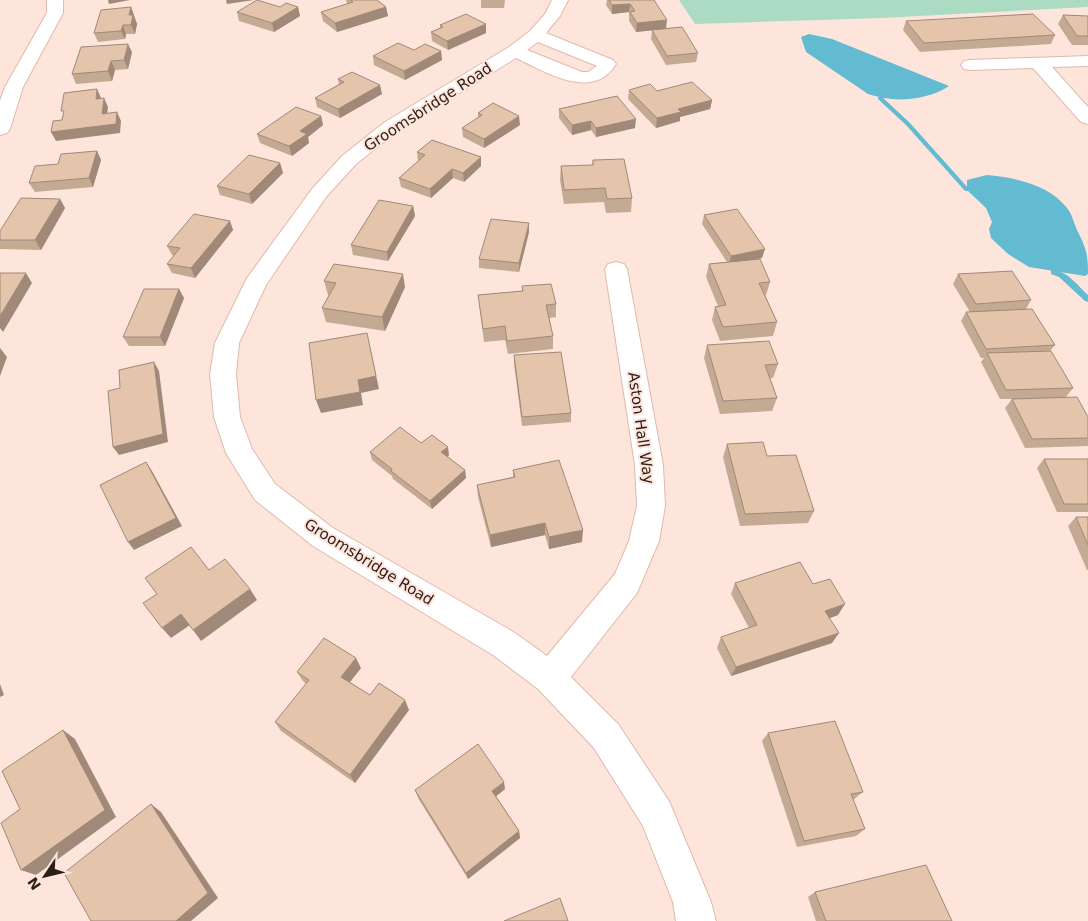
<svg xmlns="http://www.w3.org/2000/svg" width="1088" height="921" font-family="'DejaVu Sans',sans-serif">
<rect width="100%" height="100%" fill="#fee5dc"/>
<!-- green -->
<path fill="#abdbc3" d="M 679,0 L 1088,0 L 1088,7 L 882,18 L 695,24 Z"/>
<!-- water -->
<path fill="#62bbd1" d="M 809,34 L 832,39 L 949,86 C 926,101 894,103 868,94 L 806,52 L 801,37 Z
M 987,175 C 1013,177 1050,185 1067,208 C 1072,214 1074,223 1077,230 C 1086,248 1088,253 1088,274 L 1085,276 L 1029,267 L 1008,254 L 991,238 L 989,229 L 992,222 L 986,208 L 967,190 L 967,180 Z"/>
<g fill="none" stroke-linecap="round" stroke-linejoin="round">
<!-- stream -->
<path fill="#62bbd1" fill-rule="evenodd" d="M 878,97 L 882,97 L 910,123 L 969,189 L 969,191 L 965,191 L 906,125 L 878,99 Z
M 1051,270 C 1066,269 1078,286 1088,295 L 1088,302 L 1085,301 L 1059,277 L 1051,274 Z"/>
<!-- street casing -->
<g stroke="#e0b9aa" stroke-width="2">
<path id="street" d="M 47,0 L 63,0 L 63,13 L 23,87 L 10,129 L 7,133 L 0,135 L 0,101 L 5,87 L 47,13 Z
M 552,0 L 568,0 L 560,16 L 546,33 L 613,60 L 616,64 C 593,102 546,72 516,58 L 399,130 L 356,164 L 326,197 L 266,285 L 239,343 L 236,374 L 240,417 L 252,449 L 275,484 L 333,528 L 515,633 L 547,656 L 615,574 L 629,541 L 637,506 L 635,465 L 605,269 L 608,264 L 616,262 L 624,264 L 627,269 L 663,465 L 665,506 L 659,541 L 637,593 L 571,677 L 618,724 L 669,801 L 711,902 L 716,921 L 676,921 L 673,902 L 643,826 L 594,748 L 538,689 L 493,655 L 313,546 L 255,500 L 226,453 L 214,417 L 210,374 L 215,343 L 247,278 L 312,189 L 342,156 L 385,122 L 509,47 L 530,31 L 545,14 ZM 538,42 L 597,66 L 588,72 L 582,72 L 527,50 Z
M 1088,56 L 1088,66 L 1052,67 L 1088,107 L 1088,124 L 1081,122 L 1033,68 L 970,70 L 964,69 L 961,65 L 964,61 L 970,60 Z"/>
</g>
<!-- street -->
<use href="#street" fill="#fff" fill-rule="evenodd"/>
</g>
<!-- wall -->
<path fill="#c4a993" d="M 346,0 L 377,0 L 386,7 L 388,16 L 337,32 L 323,21 L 321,12 L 347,4 Z
M 481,0 L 505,0 L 504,8 L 481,8 Z
M 607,0 L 654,0 L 666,29 L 698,53 L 696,62 L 666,65 L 651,39 L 652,30 L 636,32 L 629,21 L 629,12 L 612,14 L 606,5 Z
M 131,7 L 137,24 L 135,34 L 126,34 L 125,39 L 98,42 L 94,33 Z
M 280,7 L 298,7 L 300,16 L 274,32 L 239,21 L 237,12 Z
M 1063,15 L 1088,16 L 1088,45 L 1072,45 L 1058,24 Z
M 906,21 L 1055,35 L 1051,44 L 920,52 L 903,30 Z
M 486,24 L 486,33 L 448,50 L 432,41 L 431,32 L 440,28 L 440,25 Z
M 414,50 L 441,51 L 442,60 L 405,80 L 374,65 L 373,56 Z
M 132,52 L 128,69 L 115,70 L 112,81 L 76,84 L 72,74 Z
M 338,79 L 382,94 L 340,118 L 317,107 L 315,98 L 339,84 Z
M 629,90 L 657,91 L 712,100 L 710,109 L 680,117 L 680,121 L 656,128 L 628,99 Z
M 559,109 L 635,128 L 596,137 L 591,130 L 572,135 L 559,118 Z
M 478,113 L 520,125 L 484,148 L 463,137 L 462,128 L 478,118 Z
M 321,116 L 323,125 L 308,137 L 309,143 L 292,156 L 260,143 L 257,134 Z
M 97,151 L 101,160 L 93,187 L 35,192 L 29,183 L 58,164 Z
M 417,152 L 481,157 L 481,166 L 464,182 L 453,178 L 431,198 L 401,187 L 399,178 L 418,161 Z
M 593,160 L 632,198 L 631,212 L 606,213 L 604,202 L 564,204 L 560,180 L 561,166 L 592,165 Z
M 280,163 L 283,173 L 252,204 L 220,195 L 217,186 Z
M 60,199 L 65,208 L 41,250 L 0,249 L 0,231 Z
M 413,206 L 415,216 L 388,261 L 353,255 L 351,245 Z
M 704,215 L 762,258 L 758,259 L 770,282 L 766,295 L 765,295 L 777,322 L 773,336 L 720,341 L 712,320 L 715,307 L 718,306 L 706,277 L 709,264 L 727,262 L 702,224 Z
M 230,221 L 233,230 L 195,278 L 172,273 L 167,264 L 174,256 L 172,255 L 167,246 Z
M 529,223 L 529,232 L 519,272 L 479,268 L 479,259 Z
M 958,274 L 1031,300 L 1026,309 L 1055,345 L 1050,351 L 1073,388 L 1066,397 L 1088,438 L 1088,446 L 1025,448 L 1005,408 L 1012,399 L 1000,399 L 981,362 L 984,358 L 981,358 L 961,321 L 966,312 L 970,312 L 953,284 Z
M 324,281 L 405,287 L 385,331 L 326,322 L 322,308 L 329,295 L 328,295 Z
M 522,286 L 556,304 L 556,317 L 549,318 L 553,336 L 553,349 L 508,354 L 505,340 L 484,342 L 478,295 L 522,291 Z
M 179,289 L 184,298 L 165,346 L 129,346 L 123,337 Z
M 707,345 L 778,364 L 773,378 L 770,378 L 777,398 L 772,411 L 720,414 L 704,358 Z
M 514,355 L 571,413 L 571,422 L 522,426 L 514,364 Z
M 421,443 L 449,455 L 448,457 L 465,470 L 466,478 L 432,509 L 393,479 L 392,476 L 372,460 L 370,452 Z
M 727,444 L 767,456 L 814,511 L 808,523 L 740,526 L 723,457 Z
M 1044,459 L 1088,459 L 1088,512 L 1057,512 L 1037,468 Z
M 513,470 L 582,542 L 549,549 L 545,535 L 491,547 L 478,497 L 477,485 L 513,477 Z
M 1076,517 L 1088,517 L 1088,570 L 1087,570 L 1068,526 Z
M 735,583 L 813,584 L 838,615 L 830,618 L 832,643 L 731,676 L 717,648 L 721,637 L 749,628 L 731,594 Z
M 361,668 L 350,682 L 370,695 L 409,710 L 355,783 L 281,731 L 275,722 L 306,684 L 303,681 L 297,672 Z
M 768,733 L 863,792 L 853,800 L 865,829 L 856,836 L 797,847 L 762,741 Z
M 505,789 L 496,796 L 519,831 L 520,838 L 468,879 L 418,798 L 415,790 Z
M 815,892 L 952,921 L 816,921 L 808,897 Z"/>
<!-- shaded-wall -->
<path fill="#a08978" d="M 108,0 L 130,0 L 109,4 Z
M 226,0 L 254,0 L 227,4 Z
M 630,4 L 629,12 L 612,14 L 612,5 Z
M 131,7 L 137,24 L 135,34 L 131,25 L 129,15 Z
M 298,7 L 300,16 L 274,32 L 272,23 Z
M 386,7 L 388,16 L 337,32 L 335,23 Z
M 667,20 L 666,29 L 636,32 L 637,23 Z
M 486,24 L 486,33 L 448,50 L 447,41 Z
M 123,25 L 126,34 L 125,39 L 121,31 Z
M 128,44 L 132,52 L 128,69 L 124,60 Z
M 441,51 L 442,60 L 405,80 L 404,71 Z
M 111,61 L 115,70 L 112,81 L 108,71 Z
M 380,85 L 382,94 L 340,118 L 338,109 Z
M 97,89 L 101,98 L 100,108 L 96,99 Z
M 104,98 L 108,107 L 106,123 L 102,114 Z
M 712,100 L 710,109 L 680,117 L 680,121 L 656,128 L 657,118 L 678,109 Z
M 117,112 L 121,121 L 120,133 L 56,141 L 51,132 Z
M 321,116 L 323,125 L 308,137 L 309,143 L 292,156 L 289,146 L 300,131 Z
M 519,116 L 520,125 L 484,148 L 484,139 Z
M 636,119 L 635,128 L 596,137 L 596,128 Z
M 591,121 L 591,130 L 572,135 L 572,125 Z
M 97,151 L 101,160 L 93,187 L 89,178 Z
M 481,157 L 481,166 L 464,182 L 463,173 Z
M 280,163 L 283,173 L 252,204 L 249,194 Z
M 452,169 L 453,178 L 431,198 L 430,189 Z
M 60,199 L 65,208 L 41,250 L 35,240 Z
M 413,206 L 415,216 L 388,261 L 387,252 Z
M 230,221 L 233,230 L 195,278 L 191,268 Z
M 529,223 L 529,232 L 519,272 L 519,263 Z
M 765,249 L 762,258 L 729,265 L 731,256 Z
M 26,273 L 32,283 L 3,332 L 0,328 L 0,316 Z
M 403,274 L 405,287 L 385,331 L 382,317 Z
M 179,289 L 184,298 L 165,346 L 160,337 Z
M 367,333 L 379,389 L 361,393 L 363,405 L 321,413 L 316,400 L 358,380 Z
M 0,348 L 7,357 L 0,376 Z
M 154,362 L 159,371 L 168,442 L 119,455 L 113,447 Z
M 448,447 L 449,455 L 443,461 L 441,452 Z
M 146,462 L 152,471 L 182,526 L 134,550 L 128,542 Z
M 465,470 L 466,478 L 432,509 L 430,501 Z
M 545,523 L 545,535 L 491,547 L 490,535 Z
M 583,530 L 582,542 L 549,549 L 549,537 Z
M 250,589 L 257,600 L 201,641 L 193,630 Z
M 845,604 L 838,615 L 819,622 L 825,611 Z
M 181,614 L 190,625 L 171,638 L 162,628 Z
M 839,633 L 832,643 L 731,676 L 736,667 Z
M 356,658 L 361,668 L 346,687 L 341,677 Z
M 0,684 L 4,695 L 0,697 Z
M 405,700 L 409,710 L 355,783 L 350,775 Z
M 63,730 L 75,739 L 116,817 L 36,875 L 21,870 Z
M 504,782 L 505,789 L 494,798 L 492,791 Z
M 151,804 L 161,812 L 218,898 L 191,921 L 176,921 Z
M 519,831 L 520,838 L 468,879 L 466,873 Z"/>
<!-- building -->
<path fill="#e4c4ab" stroke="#a08978" d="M 257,0 L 280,7 L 286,3 L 298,7 L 272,23 L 237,12 Z
M 351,0 L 377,0 L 386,7 L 335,23 L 321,12 L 353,2 Z
M 609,0 L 654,0 L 667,20 L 637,23 L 630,12 L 635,11 L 630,4 L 612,5 Z
M 131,7 L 129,15 L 133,15 L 131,25 L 123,25 L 121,31 L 94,33 L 101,10 Z
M 466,14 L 486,24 L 447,41 L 431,32 L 443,27 L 440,25 Z
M 1033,14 L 1055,35 L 924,43 L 906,21 Z
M 1063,15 L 1088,16 L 1088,36 L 1077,36 Z
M 682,27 L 698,53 L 667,56 L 652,30 Z
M 398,43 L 414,50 L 425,44 L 441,51 L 404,71 L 373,56 Z
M 128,44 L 124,60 L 111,61 L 108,71 L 72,74 L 81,47 Z
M 352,72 L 380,85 L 338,109 L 315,98 L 344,82 L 338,79 Z
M 692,82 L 712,100 L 678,109 L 681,112 L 657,118 L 629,90 L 650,84 L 657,91 Z
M 97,89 L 96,99 L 104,98 L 102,114 L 117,112 L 116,124 L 51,132 L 53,121 L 62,120 L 64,111 L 61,111 L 64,93 Z
M 617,96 L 636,119 L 596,128 L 591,121 L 572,125 L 559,109 Z
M 493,103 L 519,116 L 484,139 L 462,128 L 482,115 L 478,113 Z
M 296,107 L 321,116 L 300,131 L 307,134 L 289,146 L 257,134 Z
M 432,140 L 481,157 L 463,173 L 452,169 L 430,189 L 399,178 L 425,155 L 417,152 Z
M 97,151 L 89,178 L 29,183 L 35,166 L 58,164 L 61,154 Z
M 249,155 L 280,163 L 249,194 L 217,186 Z
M 624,159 L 632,198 L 607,199 L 605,188 L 564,190 L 561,166 L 593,165 L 593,160 Z
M 21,198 L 60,199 L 35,240 L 0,240 L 0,231 Z
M 379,200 L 413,206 L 387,252 L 351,245 Z
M 737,209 L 765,249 L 731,256 L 704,215 Z
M 194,214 L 230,221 L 191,268 L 167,264 L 180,248 L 167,246 Z
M 491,219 L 529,223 L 519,263 L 479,259 Z
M 760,259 L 770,282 L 759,283 L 777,322 L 723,327 L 715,307 L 726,305 L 709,264 Z
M 334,264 L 403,274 L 382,317 L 322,308 L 336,283 L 324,281 Z
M 1012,271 L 1031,300 L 976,304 L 958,274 Z
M 0,273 L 26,273 L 0,316 Z
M 551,284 L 556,304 L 546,305 L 553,336 L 507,341 L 505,326 L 483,329 L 478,295 L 523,291 L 522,286 Z
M 144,289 L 179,289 L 160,337 L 123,337 Z
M 1032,309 L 1055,345 L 986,349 L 966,312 Z
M 367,333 L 376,376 L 358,380 L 360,392 L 316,400 L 309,343 Z
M 769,341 L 778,364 L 765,365 L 777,398 L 723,401 L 707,345 Z
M 1051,351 L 1073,388 L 1006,390 L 987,353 Z
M 561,352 L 571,413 L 522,417 L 514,355 Z
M 154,362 L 163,434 L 113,447 L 108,391 L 120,388 L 119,370 Z
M 1077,397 L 1088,417 L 1088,438 L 1032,439 L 1012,399 Z
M 400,427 L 421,443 L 432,435 L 448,447 L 441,452 L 465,470 L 430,501 L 391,471 L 392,469 L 370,452 Z
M 763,442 L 767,456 L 796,455 L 814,511 L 745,514 L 727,444 Z
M 1044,459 L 1088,459 L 1088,504 L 1064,504 Z
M 559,460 L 583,530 L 549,537 L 545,523 L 490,535 L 477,485 L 515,477 L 513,470 Z
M 146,462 L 176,518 L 128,542 L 100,485 Z
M 1076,517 L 1088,517 L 1088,545 Z
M 191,547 L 209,570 L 225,559 L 250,589 L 193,630 L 181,614 L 162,628 L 143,603 L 157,594 L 145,578 Z
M 800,562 L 813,584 L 830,579 L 845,604 L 825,611 L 839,633 L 736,667 L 721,637 L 757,625 L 735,583 Z
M 324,638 L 356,658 L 341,677 L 370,695 L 379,683 L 405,700 L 350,775 L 275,722 L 309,680 L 297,672 Z
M 835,721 L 863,792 L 851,794 L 865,829 L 804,841 L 768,733 Z
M 63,730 L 105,810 L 21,870 L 1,823 L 20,809 L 2,771 Z
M 478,744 L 504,782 L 492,791 L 519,831 L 466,873 L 415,790 Z
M 151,804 L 208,893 L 176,921 L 91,921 L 64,873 Z
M 926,865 L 952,921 L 826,921 L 815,892 Z
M 560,898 L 568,921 L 504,921 Z"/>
<g text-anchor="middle" stroke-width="4" stroke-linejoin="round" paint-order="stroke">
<!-- street labels -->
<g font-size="15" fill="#2d1e19" stroke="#fee5dc">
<text transform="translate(428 107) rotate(-33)" y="5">Groomsbridge Road</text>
<text transform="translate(641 428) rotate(82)" y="5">Aston Hall Way</text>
<text transform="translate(369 562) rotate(32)" y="5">Groomsbridge Road</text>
</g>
</g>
<!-- north arrow -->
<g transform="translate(45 876) rotate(235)" stroke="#fee5dc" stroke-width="4" paint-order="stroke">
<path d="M0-4L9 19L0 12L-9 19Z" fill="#2d1e19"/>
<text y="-8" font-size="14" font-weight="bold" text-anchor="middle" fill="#2d1e19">N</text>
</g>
</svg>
